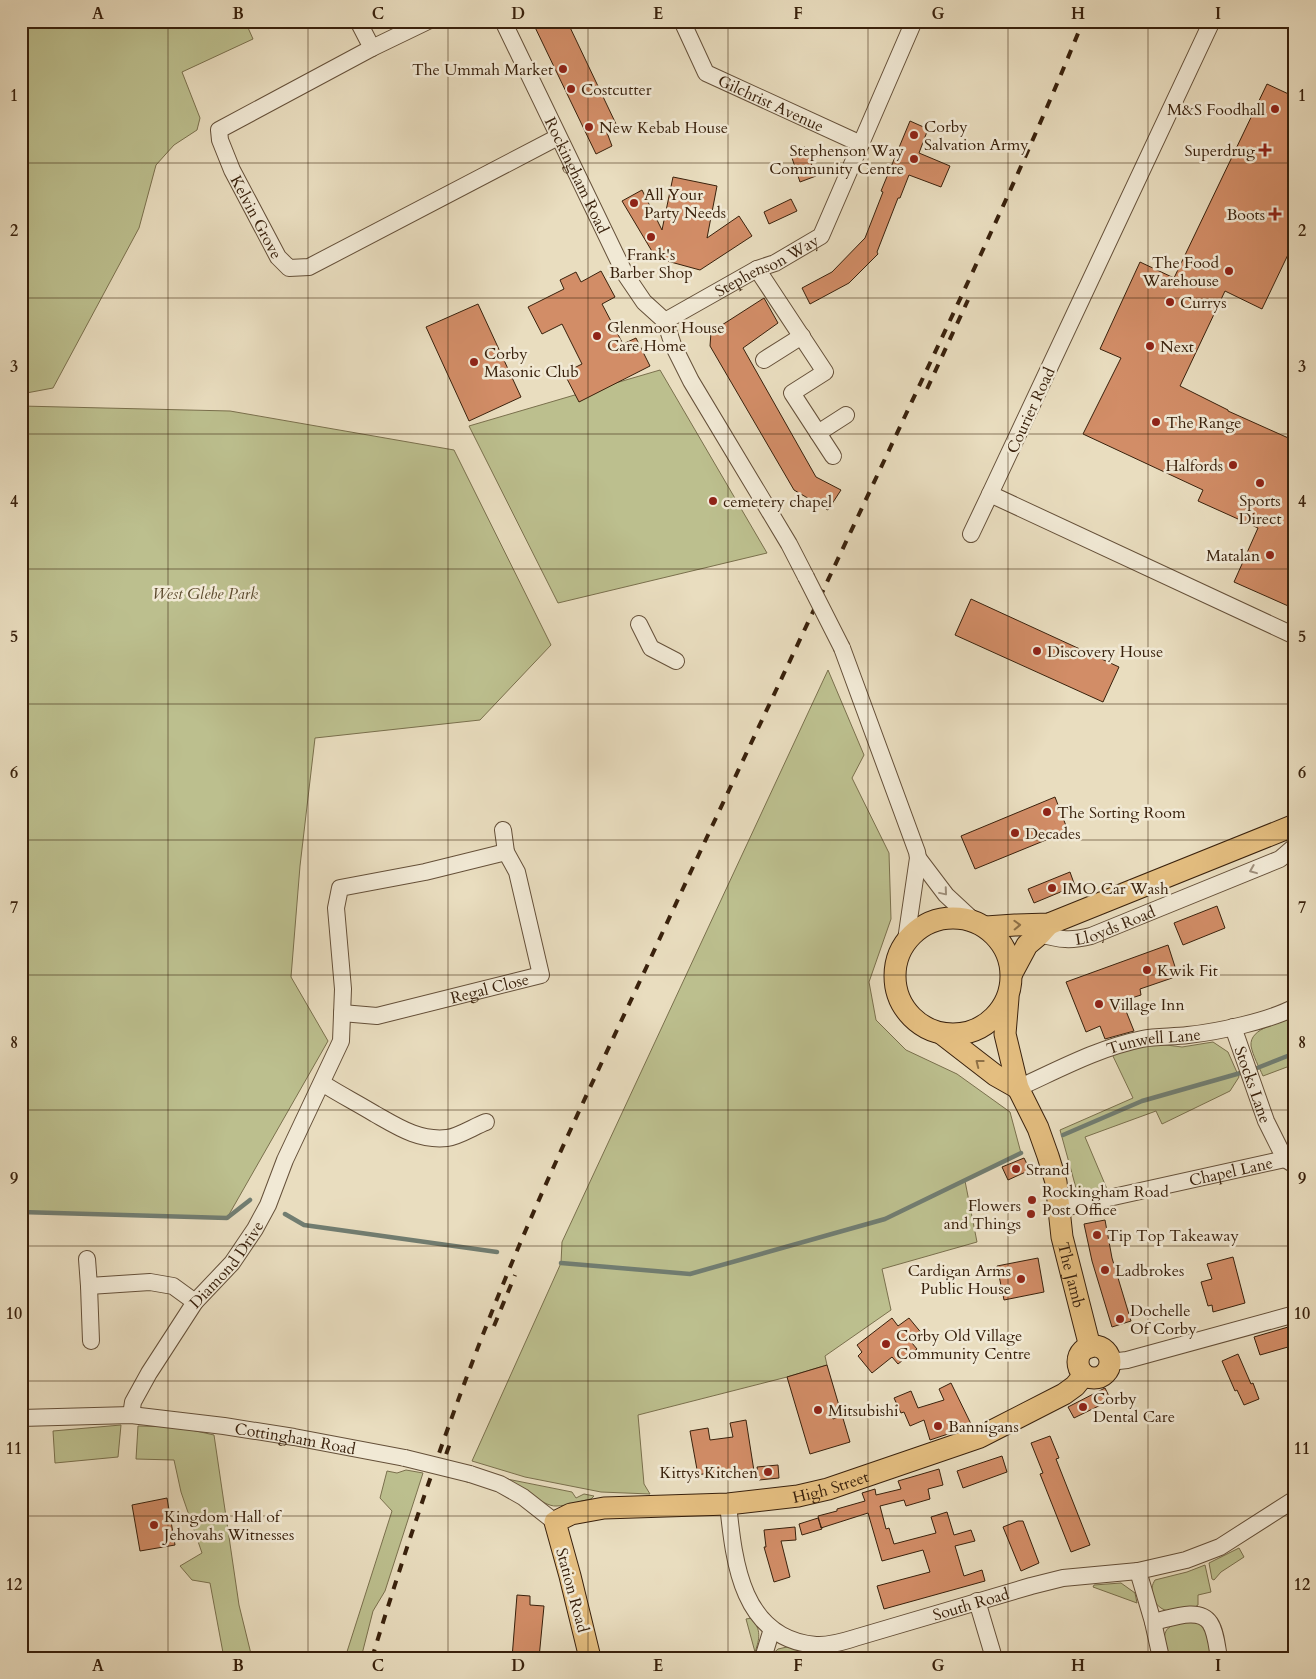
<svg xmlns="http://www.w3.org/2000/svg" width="1316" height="1679" font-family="Cardo,serif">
<rect width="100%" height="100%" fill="#e9ddbf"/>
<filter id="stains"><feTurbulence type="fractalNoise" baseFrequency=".004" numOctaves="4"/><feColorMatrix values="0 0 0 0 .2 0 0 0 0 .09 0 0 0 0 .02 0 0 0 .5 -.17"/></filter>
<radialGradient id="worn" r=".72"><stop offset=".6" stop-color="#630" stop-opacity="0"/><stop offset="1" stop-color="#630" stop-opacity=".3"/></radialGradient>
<!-- green -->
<path fill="#bcbf8e" stroke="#7a704d" d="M 21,21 L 245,21 L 253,39 L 182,72 L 200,118 L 197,130 L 174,145 L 156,165 L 139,228 L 53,388 L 21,394 Z
M 660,370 L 767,553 L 558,603 L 469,426 Z
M 21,406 L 230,411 L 454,450 L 551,645 L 480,720 L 315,738 L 300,866 L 291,977 L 328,1041 L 227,1218 L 21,1212 Z
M 828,670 L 864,755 L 852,778 L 889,853 L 891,919 L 869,982 L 876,1020 L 906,1050 L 957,1074 L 1010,1112 L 1021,1153 L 965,1181 L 977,1242 L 882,1269 L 891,1310 L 825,1356 L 827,1365 L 787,1377 L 638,1415 L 644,1484 L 650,1494 L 601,1492 L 525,1477 L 472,1461 L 561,1263 L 562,1242 Z
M 1295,1017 L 1295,1064 L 1263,1076 C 1259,1067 1253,1056 1251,1046 C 1249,1027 1282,1023 1295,1017 Z
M 1143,1042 L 1182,1047 L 1213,1042 L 1228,1052 L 1239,1077 L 1230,1091 L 1162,1124 L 1156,1111 L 1085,1137 L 1107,1189 L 1086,1194 L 1076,1188 L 1060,1130 L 1133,1098 L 1111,1052 Z
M 121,1425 L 118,1457 L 55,1463 L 53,1431 Z
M 138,1426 L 178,1427 L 214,1435 L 239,1605 L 252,1658 L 224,1658 L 210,1583 L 192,1580 L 180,1566 L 202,1553 L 181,1492 L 174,1460 L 136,1459 Z
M 406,1470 L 423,1473 L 385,1591 L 373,1611 L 361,1658 L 345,1658 L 392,1511 L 380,1498 L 387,1471 L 397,1473 Z
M 507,1479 L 572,1492 L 576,1498 L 584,1494 L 594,1496 L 591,1499 C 580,1501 567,1506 556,1506 C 544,1507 519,1485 507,1479 Z
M 1239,1548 L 1244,1557 L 1221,1572 L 1214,1580 L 1212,1579 L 1209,1563 Z
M 1205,1565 L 1211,1592 L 1198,1595 L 1198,1605 C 1184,1615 1156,1616 1153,1595 C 1151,1589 1152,1585 1155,1580 L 1187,1572 Z
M 1121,1583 L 1135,1593 L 1137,1603 L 1093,1587 L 1094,1585 Z
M 752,1618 C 761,1630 760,1638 755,1652 L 746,1619 Z
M 1189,1620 L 1201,1624 L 1205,1628 L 1212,1658 L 1168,1658 C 1162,1631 1161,1627 1189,1620 Z
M 787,1647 L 809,1651 L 811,1657 L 768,1658 L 778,1649 Z"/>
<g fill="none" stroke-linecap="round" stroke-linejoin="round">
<!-- stream -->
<path stroke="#717d71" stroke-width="4.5" d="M 1252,1070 L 1295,1053
M 1063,1135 L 1142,1101 L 1244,1072
M 21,1212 L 227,1218 L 250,1200
M 285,1214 L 304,1225 L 497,1252
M 561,1263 L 690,1274 L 885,1219 L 1021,1153"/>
</g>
<!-- building -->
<path fill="#d28d67" stroke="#39210c" d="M 532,21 L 567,21 L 616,124 L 606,130 L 612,146 L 596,154 Z
M 1267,84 L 1295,97 L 1295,240 L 1262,309 L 1225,291 L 1180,386 L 1228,410 L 1228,411 L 1295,441 L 1295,609 L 1234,582 L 1258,528 L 1198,501 L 1203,490 L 1083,434 L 1121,358 L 1100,349 L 1140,262 L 1174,278 Z
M 910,121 L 928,129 L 919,153 L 950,166 L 941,187 L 909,175 L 900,198 L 898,198 L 877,252 L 878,254 L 849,283 L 810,304 L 802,288 L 832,272 L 865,238 L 883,192 L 881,191 Z
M 805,147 L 816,176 L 800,182 L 790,152 Z
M 673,177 L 717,186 L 707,238 L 739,216 L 752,236 L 700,270 L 656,258 L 622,201 L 642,190 L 662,230 Z
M 791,199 L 797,211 L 769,224 L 764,212 Z
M 601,271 L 615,297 L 602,304 L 623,344 L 636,338 L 650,366 L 579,402 L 564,373 L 582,364 L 562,324 L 542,334 L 528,307 L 564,289 L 560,280 L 576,272 L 581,282 Z
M 764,298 L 778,323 L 743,348 L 816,477 L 841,490 L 828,510 L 794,490 L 710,346 L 711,332 Z
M 478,304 L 521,397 L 469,421 L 426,327 Z
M 971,599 L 1119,667 L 1103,702 L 955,635 Z
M 1055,797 L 1068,831 L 975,869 L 961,836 Z
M 1070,872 L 1075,886 L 1034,903 L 1028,889 Z
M 1217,906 L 1225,928 L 1183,945 L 1174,923 Z
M 1168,945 L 1178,976 L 1140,989 L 1141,995 L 1122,1001 L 1134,1031 L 1105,1039 L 1100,1026 L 1086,1032 L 1066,982 Z
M 1024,1158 L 1030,1170 L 1008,1180 L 1002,1167 Z
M 1105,1220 L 1112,1258 L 1131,1321 L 1112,1327 L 1092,1261 L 1084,1224 Z
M 1233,1257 L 1245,1303 L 1213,1312 L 1212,1305 L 1208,1306 L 1201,1282 L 1212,1279 L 1207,1264 Z
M 1038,1258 L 1044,1292 L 1004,1300 L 997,1266 Z
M 892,1318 L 898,1326 L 909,1318 L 923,1335 L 912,1343 L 917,1349 L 898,1364 L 892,1357 L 872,1373 L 858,1356 L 862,1352 L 857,1345 Z
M 1295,1325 L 1295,1345 L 1260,1355 L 1254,1337 Z
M 1238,1354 L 1251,1384 L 1253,1383 L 1259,1399 L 1244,1405 L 1237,1390 L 1235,1391 L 1222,1361 Z
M 827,1365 L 840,1409 L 831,1416 L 833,1419 L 842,1415 L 850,1442 L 810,1454 L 787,1377 Z
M 951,1383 L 971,1424 L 960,1430 L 930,1440 L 924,1420 L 910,1426 L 904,1412 L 901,1413 L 894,1398 L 911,1391 L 918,1408 L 944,1400 L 939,1389 Z
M 1105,1388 L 1111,1400 L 1074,1418 L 1068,1407 Z
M 746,1420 L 754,1471 L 713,1478 L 713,1472 L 698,1475 L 690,1431 L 708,1428 L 710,1440 L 733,1437 L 730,1423 Z
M 1050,1436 L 1059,1458 L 1056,1459 L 1090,1545 L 1071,1552 L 1040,1474 L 1043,1473 L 1031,1443 Z
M 1002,1456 L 1007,1472 L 963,1488 L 957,1471 Z
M 778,1465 L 779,1478 L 759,1480 L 757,1467 Z
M 939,1469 L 943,1485 L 928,1489 L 930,1499 L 906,1506 L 904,1500 L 880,1506 L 886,1529 L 889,1528 L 894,1544 L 936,1533 L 931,1517 L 947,1512 L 954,1535 L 971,1530 L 975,1541 L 955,1546 L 964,1576 L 982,1570 L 985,1581 L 884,1609 L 877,1586 L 930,1572 L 923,1550 L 882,1561 L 868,1513 L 821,1528 L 818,1516 L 837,1511 L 837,1509 L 865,1501 L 862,1493 L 875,1489 L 876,1495 L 901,1489 L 898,1481 Z
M 167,1498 L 175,1545 L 140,1551 L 132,1505 Z
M 818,1518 L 822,1529 L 802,1535 L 799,1524 Z
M 1018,1521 L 1023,1521 L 1039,1563 L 1021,1571 L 1003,1527 Z
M 795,1527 L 796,1540 L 781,1541 L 790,1577 L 774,1582 L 764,1547 L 766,1547 L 764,1530 Z
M 517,1595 L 530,1596 L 530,1605 L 544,1606 L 539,1658 L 512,1658 Z"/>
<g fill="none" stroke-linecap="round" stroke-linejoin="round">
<!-- minor casing -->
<g stroke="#655039" stroke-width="18">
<g id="minor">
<path d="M 358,21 L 372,48"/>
<path id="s1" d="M 428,21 L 372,48 L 219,130 L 220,140 L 232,170 L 278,257 L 289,268 L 309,267 L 558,137"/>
<path id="s2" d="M 503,21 L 625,274 L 644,302 L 665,321 L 673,345 L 691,381 L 789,544 L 806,577"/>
<path id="s3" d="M 682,21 L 706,73 L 861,144"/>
<path d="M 1212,21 L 990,494 L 1295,636"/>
<path d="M 757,269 L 825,372 L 792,393 L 818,433 L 846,415"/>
<path id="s4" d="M 665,321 L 757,269 L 775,263 L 821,236 L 914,21"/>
<path d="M 764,360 L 802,336"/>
<path d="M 818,433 L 833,456"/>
<path d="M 971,534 L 990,494"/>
<path d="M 639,624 L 651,648 L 676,661"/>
<path d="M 842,648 L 917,852 L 918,858 L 906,940"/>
<path d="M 918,858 L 946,895 L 974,921"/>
<path id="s5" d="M 1040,934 C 1060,940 1071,941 1091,936 L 1280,859 L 1295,846"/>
<path id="s6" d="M 342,1013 L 377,1016 L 541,975 L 517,872 L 506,852 L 503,830"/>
<path id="s7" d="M 1233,1027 L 1266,1121 L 1285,1159 L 1293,1164"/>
<path d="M 322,1083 C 339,1094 357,1103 375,1114 C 398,1127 419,1141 447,1138 C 458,1137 475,1126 486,1122"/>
<path id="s8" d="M 1018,1088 C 1058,1070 1098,1048 1142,1039 C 1157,1036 1173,1037 1188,1035 C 1217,1032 1269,1021 1295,1007"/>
<path id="s9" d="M 1059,1209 L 1285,1159"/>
<path d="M 87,1259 L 89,1286"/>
<path d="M 91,1341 L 89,1286 L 150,1282 L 173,1286 L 195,1302"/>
<path d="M 1110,1362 L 1127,1360 L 1295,1314"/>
<path id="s10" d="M 131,1415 L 133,1402 L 149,1373 L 195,1302 L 232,1263 L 255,1229 L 268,1205 L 285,1160 L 341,1041 L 343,989 L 336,908 L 340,888 L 425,872 L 506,852"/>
<path id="s11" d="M 21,1418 L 131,1415 L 224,1426 L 294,1437 L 405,1458"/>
<path d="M 470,1474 L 500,1484 L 523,1497 L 555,1522"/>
<path id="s12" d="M 728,1504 C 734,1563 742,1639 816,1645 C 830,1646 845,1641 858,1637 L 1031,1586 L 1063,1578 L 1138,1571 L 1186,1560 L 1220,1547 L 1295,1499"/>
<path d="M 1138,1571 L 1153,1622 L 1161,1658"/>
<path d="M 977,1601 L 994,1658"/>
<path d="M 1153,1622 C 1169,1619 1199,1606 1210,1623 C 1216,1632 1217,1647 1219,1658"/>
<path d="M 763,1658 L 772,1629"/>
</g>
</g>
<!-- major casing -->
<g stroke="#39210c" stroke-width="23">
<g id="major">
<circle cx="953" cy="976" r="58"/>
<path d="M 986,927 L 1015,925 L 1049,924 L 1295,825"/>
<path d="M 1012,973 L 1027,945 L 1040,934 L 1049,924"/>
<path id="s13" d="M 1008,998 L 1005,1034 L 1018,1088 L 1038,1128 L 1048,1156 L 1056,1182 L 1062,1237 L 1090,1347"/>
<path d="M 942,1034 L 995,1075 L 1018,1088"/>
<circle cx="1094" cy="1362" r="16"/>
<path id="s14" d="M 590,1658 L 570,1576 L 555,1522 L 571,1514 L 604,1508 L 728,1504 L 798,1496 L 828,1489 L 980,1437 L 1064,1394 L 1075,1386 L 1084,1375"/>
</g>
</g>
<!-- minor -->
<use href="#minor" stroke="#f1e9d5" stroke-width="16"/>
<!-- major -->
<use href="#major" stroke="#e4be80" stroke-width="21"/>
<!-- rail -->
<path stroke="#39210c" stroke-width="4" stroke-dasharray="9 9" stroke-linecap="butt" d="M 927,389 L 968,300
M 494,1326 L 515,1275
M 440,1471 L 452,1438
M 372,1658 C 410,1534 451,1413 499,1294 C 544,1183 596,1075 647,966 C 732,782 820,598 906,414 C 967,284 1029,155 1083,21"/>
<!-- minor-bridge casing -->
<g stroke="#655039" stroke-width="18" stroke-linecap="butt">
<path id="minor-bridge" d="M 806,577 L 842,648
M 405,1458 L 470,1474"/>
</g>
<!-- minor-bridge -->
<use href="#minor-bridge" stroke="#f1e9d5" stroke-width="16"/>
</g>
<!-- one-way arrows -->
<defs><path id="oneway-chevron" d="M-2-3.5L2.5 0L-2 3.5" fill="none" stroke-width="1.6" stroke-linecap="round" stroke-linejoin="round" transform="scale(1.25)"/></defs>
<g stroke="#9e8f7b">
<use href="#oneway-chevron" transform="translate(1253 870) rotate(158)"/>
<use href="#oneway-chevron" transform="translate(944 892) rotate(50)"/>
</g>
<g stroke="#8e7046">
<use href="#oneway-chevron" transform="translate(1017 925) rotate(-2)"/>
<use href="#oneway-chevron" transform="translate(979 1063) rotate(-142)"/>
</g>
<!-- grid -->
<path fill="none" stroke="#39210c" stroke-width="1" stroke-opacity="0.55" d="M 168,21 L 168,1658M 308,21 L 308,1658M 448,21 L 448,1658M 588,21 L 588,1658M 728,21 L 728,1658M 868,21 L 868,1658M 1008,21 L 1008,1658M 1148,21 L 1148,1658M 21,163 L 1295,163M 21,298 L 1295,298M 21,434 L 1295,434M 21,569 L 1295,569M 21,704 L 1295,704M 21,840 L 1295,840M 21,975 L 1295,975M 21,1110 L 1295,1110M 21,1246 L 1295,1246M 21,1381 L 1295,1381M 21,1516 L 1295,1516"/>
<!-- markers -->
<g fill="#8f2418" stroke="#f1e9d5" stroke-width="2">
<circle cx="563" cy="69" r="5"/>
<circle cx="571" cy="89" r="5"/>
<circle cx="1275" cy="109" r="5"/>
<circle cx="589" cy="127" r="5"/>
<circle cx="914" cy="135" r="5"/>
<path d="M1262.5 142.5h5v5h5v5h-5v5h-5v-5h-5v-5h5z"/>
<circle cx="914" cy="159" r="5"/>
<circle cx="634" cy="203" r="5"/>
<path d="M1272.5 206.5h5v5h5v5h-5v5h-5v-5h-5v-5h5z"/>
<circle cx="651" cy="237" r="5"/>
<circle cx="1229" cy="271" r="5"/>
<circle cx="1170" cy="302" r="5"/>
<circle cx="597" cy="336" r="5"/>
<circle cx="1150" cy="346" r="5"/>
<circle cx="474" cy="362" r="5"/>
<circle cx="1156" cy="422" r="5"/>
<circle cx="1233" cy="465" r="5"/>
<circle cx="1260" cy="483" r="5"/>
<circle cx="713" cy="501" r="5"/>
<circle cx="1270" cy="555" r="5"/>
<circle cx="1037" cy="651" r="5"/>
<circle cx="1047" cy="812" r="5"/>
<circle cx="1015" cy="833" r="5"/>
<circle cx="1052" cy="888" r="5"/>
<circle cx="1147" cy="970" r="5"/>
<circle cx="1099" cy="1004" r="5"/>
<circle cx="1016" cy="1169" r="5"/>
<circle cx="1032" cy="1200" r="5"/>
<circle cx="1031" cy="1214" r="5"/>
<circle cx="1097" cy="1235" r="5"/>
<circle cx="1105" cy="1270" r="5"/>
<circle cx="1021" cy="1279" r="5"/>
<circle cx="1120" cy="1319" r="5"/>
<circle cx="886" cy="1344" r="5"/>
<circle cx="1083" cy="1407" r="5"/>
<circle cx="818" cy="1410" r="5"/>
<circle cx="938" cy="1426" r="5"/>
<circle cx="768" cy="1472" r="5"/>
<circle cx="154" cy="1525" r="5"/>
</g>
<g text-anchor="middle" stroke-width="5" stroke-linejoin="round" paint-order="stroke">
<!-- poi labels -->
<g font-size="16" fill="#39210c" stroke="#f1e9d5" text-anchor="start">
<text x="553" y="75" text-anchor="end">The Ummah Market</text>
<text x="581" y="95">Costcutter</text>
<text x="1265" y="115" text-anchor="end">M&amp;S Foodhall</text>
<text x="924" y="132">Corby<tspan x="924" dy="18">Salvation Army</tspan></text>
<text x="599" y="133">New Kebab House</text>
<text x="904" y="156" text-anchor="end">Stephenson Way<tspan x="904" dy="18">Community Centre</tspan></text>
<text x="1255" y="156" text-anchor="end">Superdrug</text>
<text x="644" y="200">All Your<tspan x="644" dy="18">Party Needs</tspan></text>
<text x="1265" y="220" text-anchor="end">Boots</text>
<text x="651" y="260" text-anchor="middle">Frank's<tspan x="651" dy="18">Barber Shop</tspan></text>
<text x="1219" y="268" text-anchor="end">The Food<tspan x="1219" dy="18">Warehouse</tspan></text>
<text x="1180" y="308">Currys</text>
<text x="607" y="333">Glenmoor House<tspan x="607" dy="18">Care Home</tspan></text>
<text x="1160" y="352">Next</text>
<text x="484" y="359">Corby<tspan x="484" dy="18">Masonic Club</tspan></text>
<text x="1166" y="428">The Range</text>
<text x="1223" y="471" text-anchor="end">Halfords</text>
<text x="1260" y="506" text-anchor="middle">Sports<tspan x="1260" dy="18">Direct</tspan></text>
<text x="723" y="507">cemetery chapel</text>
<text x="1260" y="561" text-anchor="end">Matalan</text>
<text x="1047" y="657">Discovery House</text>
<text x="1057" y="818">The Sorting Room</text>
<text x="1025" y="839">Decades</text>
<text x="1062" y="894">IMO Car Wash</text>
<text x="1157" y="976">Kwik Fit</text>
<text x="1109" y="1010">Village Inn</text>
<text x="1026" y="1175">Strand</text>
<text x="1042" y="1197">Rockingham Road<tspan x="1042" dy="18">Post Office</tspan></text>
<text x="1021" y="1211" text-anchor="end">Flowers<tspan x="1021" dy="18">and Things</tspan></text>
<text x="1107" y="1241">Tip Top Takeaway</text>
<text x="1011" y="1276" text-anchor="end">Cardigan Arms<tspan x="1011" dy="18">Public House</tspan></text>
<text x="1115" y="1276">Ladbrokes</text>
<text x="1130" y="1316">Dochelle<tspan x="1130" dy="18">Of Corby</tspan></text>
<text x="896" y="1341">Corby Old Village<tspan x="896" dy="18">Community Centre</tspan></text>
<text x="1093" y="1404">Corby<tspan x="1093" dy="18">Dental Care</tspan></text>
<text x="828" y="1416">Mitsubishi</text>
<text x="948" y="1432">Bannigans</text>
<text x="758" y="1478" text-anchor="end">Kittys Kitchen</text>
<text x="164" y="1522">Kingdom Hall of<tspan x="164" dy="18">Jehovahs Witnesses</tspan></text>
</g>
<!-- street labels -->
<g font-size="16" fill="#39210c" stroke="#f1e9d5">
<text dy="6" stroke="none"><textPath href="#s3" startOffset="129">Gilchrist Avenue</textPath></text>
<text dy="6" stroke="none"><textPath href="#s2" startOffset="171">Rockingham Road</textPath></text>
<text dy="6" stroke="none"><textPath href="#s1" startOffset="331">Kelvin Grove</textPath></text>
<text dy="6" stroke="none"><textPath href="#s4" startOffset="116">Stephenson Way</textPath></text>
<text transform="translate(1030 410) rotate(-65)" y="6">Courier Road</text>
<text dy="6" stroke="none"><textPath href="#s5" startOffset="78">Lloyds Road</textPath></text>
<text dy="6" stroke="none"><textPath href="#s6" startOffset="151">Regal Close</textPath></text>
<text dy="6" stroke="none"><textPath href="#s8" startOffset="145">Tunwell Lane</textPath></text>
<text dy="6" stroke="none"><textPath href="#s7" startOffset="61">Stocks Lane</textPath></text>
<text dy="6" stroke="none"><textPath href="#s9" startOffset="176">Chapel Lane</textPath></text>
<text dy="6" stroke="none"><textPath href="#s10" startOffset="180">Diamond Drive</textPath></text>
<text dy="6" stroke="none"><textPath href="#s13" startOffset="288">The Jamb</textPath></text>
<text dy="6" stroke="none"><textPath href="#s11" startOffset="276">Cottingham Road</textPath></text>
<text dy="6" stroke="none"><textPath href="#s14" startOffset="420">High Street</textPath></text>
<text transform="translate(573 1590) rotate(75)" y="6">Station Road</text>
<text dy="6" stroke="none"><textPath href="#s12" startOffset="344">South Road</textPath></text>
</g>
<!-- park labels -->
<g font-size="16" font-style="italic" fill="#5a482c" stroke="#f1e9d5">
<text x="205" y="599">West Glebe Park</text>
</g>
</g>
<!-- margin -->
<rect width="1316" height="1679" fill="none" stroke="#e9ddbf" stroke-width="55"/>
<rect x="28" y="28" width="1260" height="1624" fill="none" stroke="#39210c" stroke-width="2"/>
<g font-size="16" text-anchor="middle" font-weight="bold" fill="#39210c">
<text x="98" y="19">A</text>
<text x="238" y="19">B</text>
<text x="378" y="19">C</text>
<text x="518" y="19">D</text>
<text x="658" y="19">E</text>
<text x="798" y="19">F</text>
<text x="938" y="19">G</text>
<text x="1078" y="19">H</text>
<text x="1218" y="19">I</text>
<text x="14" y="101">1</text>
<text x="1302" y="101">1</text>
<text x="14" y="236">2</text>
<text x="1302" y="236">2</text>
<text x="14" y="372">3</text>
<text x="1302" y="372">3</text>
<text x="14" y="507">4</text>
<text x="1302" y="507">4</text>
<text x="14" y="642">5</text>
<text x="1302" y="642">5</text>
<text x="14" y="778">6</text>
<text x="1302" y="778">6</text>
<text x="14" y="913">7</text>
<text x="1302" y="913">7</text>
<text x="14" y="1048">8</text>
<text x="1302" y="1048">8</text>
<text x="14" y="1184">9</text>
<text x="1302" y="1184">9</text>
<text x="14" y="1319">10</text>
<text x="1302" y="1319">10</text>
<text x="14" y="1454">11</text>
<text x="1302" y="1454">11</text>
<text x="14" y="1590">12</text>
<text x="1302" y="1590">12</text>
<text x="98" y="1671">A</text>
<text x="238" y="1671">B</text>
<text x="378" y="1671">C</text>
<text x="518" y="1671">D</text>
<text x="658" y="1671">E</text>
<text x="798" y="1671">F</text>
<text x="938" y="1671">G</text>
<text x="1078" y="1671">H</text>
<text x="1218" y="1671">I</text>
</g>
<rect width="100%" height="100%" filter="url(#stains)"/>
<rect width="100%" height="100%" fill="url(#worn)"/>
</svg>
